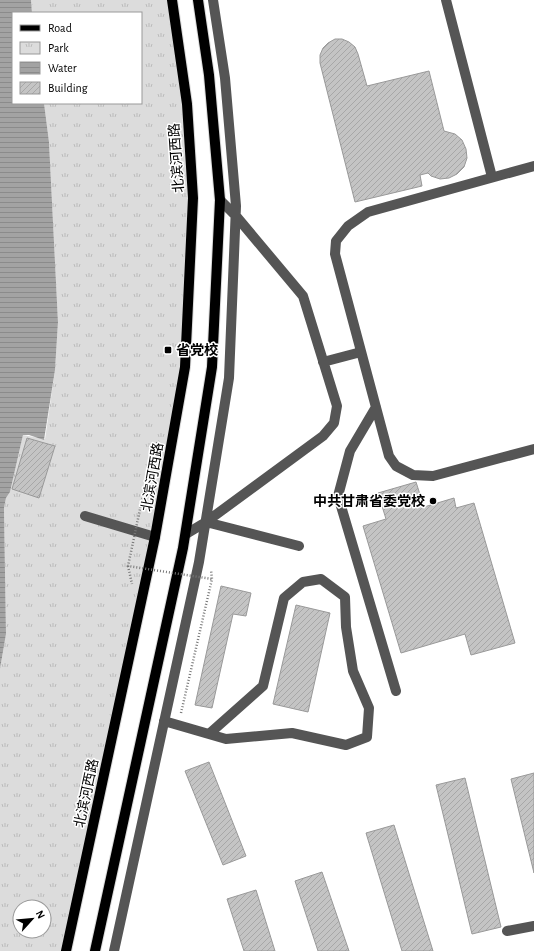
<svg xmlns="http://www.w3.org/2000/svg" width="534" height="951" font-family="'Alegreya Sans','Noto Sans SC',sans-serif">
<defs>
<pattern id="park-tufts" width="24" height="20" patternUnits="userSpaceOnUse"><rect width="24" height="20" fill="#dcdcdc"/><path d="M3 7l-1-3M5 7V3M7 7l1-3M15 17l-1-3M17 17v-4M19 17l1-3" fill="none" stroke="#bbb"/></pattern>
<pattern id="water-rules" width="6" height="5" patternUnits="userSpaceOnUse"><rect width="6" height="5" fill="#a3a3a3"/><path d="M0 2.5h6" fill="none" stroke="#8b8b8b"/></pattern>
<pattern id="building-hatch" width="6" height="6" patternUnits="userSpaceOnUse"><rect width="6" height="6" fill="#c4c4c4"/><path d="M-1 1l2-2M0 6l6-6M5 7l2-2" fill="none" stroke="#a7a7a7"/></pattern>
</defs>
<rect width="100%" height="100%" fill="#fff"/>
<!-- park -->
<path fill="url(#park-tufts)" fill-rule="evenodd" d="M 31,0 L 172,0 L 193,198 L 185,367 L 66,951 L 0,951 L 0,669 L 6,634 L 4,508 L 6,498 L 10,492 L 23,435 L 45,439 L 55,370 L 58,322 L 49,142 L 44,103 L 141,103 L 141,13 L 32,13 ZM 20,907 L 44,907 L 44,931 L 20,931 Z"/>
<!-- water -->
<path fill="url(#water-rules)" d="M 0,0 L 31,0 L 32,13 L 13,13 L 13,103 L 44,103 L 49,142 L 58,322 L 55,370 L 44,440 L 29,435 L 23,435 L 10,492 L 6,498 L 4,508 L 6,634 L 0,669 Z"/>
<!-- building -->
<path fill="url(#building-hatch)" stroke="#999" d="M 335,39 L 342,39 L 349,42 L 355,47 L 358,54 L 367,86 L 429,71 L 444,131 L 455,134 L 462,140 L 466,149 L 467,158 L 464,167 L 457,174 L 449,178 L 440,179 L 431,176 L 428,173 L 420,175 L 422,186 L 355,202 L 320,63 L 320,55 L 323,48 L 328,43 Z
M 27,438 L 55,446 L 39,498 L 12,489 Z
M 416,482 L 424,507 L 454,498 L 456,508 L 474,503 L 515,643 L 471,655 L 465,634 L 401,653 L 363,526 L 386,519 L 378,493 Z
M 221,586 L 251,593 L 246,616 L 233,614 L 212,708 L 195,705 Z
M 296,605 L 330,613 L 308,712 L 273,704 Z
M 209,762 L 246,856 L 223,865 L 185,771 Z
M 534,773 L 534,873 L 511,779 Z
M 465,778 L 501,927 L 472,934 L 436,785 Z
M 394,825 L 433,951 L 402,951 L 366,833 Z
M 322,872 L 349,951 L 318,951 L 295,881 Z
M 256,890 L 275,951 L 244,951 L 227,899 Z"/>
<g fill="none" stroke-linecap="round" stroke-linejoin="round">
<!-- major casing -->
<g stroke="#dbdbdb" stroke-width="12">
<path id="major" d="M 66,951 L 155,537 L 185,367 L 193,198 L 187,104 L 172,0
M 95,951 L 183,548 L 212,367 L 220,200 L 209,75 L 198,0"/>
</g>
<!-- path -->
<path stroke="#777" stroke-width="2.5" stroke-dasharray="1 2" stroke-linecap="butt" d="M 153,448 L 159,441
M 128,566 L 132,584
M 181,713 L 212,579 L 211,570"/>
<!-- minor -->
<path stroke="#555" stroke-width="10" d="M 446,0 L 492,177
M 534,166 L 368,212 L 348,226 L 336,241 L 335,254 L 389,456 L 396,466 L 413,475 L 433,476 L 534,449
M 323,362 L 361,352
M 376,407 L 350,451 L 338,496 L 396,691
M 85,516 L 155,537
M 206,522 L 299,546
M 186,534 L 206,522 L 323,436 L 334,423 L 337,406 L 303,296 L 236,216 L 220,200
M 164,721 L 226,739 L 292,733 L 346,745 L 367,737 L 369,708 L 353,671 L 346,627 L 345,597 L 321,579 L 303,582 L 284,598 L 263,686 L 209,734
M 507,931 L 534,926
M 114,951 L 199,562 L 229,378 L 236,206 L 225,78 L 213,0"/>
<!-- major -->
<use href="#major" stroke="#000" stroke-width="10"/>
<!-- path-bridge -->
<path stroke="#777" stroke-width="2.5" stroke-dasharray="1 2" stroke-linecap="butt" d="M 153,448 L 128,566 L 212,579"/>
</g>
<!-- markers -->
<g fill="#000" stroke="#fff" stroke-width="1.5">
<rect x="164" y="346" width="8" height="8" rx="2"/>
<circle cx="433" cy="501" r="4"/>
</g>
<g text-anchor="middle" stroke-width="3" stroke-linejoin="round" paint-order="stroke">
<!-- street labels -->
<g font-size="14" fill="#000" stroke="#fff">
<text transform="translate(176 158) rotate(-94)" y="5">北滨河西路</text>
<text transform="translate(152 477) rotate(-80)" y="5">北滨河西路</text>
<text transform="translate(86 793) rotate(-78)" y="5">北滨河西路</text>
</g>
<!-- poi labels -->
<g font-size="14" font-weight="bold" fill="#000" stroke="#fff" text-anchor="start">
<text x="176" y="355">省党校</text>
<text x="425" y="506" text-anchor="end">中共甘肃省委党校</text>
</g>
</g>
<!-- legend -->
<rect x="12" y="12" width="130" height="92" fill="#ffffff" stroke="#999999"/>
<rect x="20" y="25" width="20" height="6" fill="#000000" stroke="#999999"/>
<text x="48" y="32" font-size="12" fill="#000000">Road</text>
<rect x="20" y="42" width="20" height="12" fill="url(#park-tufts)" stroke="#999999"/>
<text x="48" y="52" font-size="12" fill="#000000">Park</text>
<rect x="20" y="62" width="20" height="12" fill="url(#water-rules)" stroke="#999999"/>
<text x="48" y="72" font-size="12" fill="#000000">Water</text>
<rect x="20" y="82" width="20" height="12" fill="url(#building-hatch)" stroke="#999999"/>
<text x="48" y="92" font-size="12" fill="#000000">Building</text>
<!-- north arrow -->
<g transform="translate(32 919) rotate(63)"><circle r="19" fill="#ffffff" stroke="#999999"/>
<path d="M0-3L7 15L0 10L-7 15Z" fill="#000000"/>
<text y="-6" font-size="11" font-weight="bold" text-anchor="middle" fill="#000000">N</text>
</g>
</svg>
